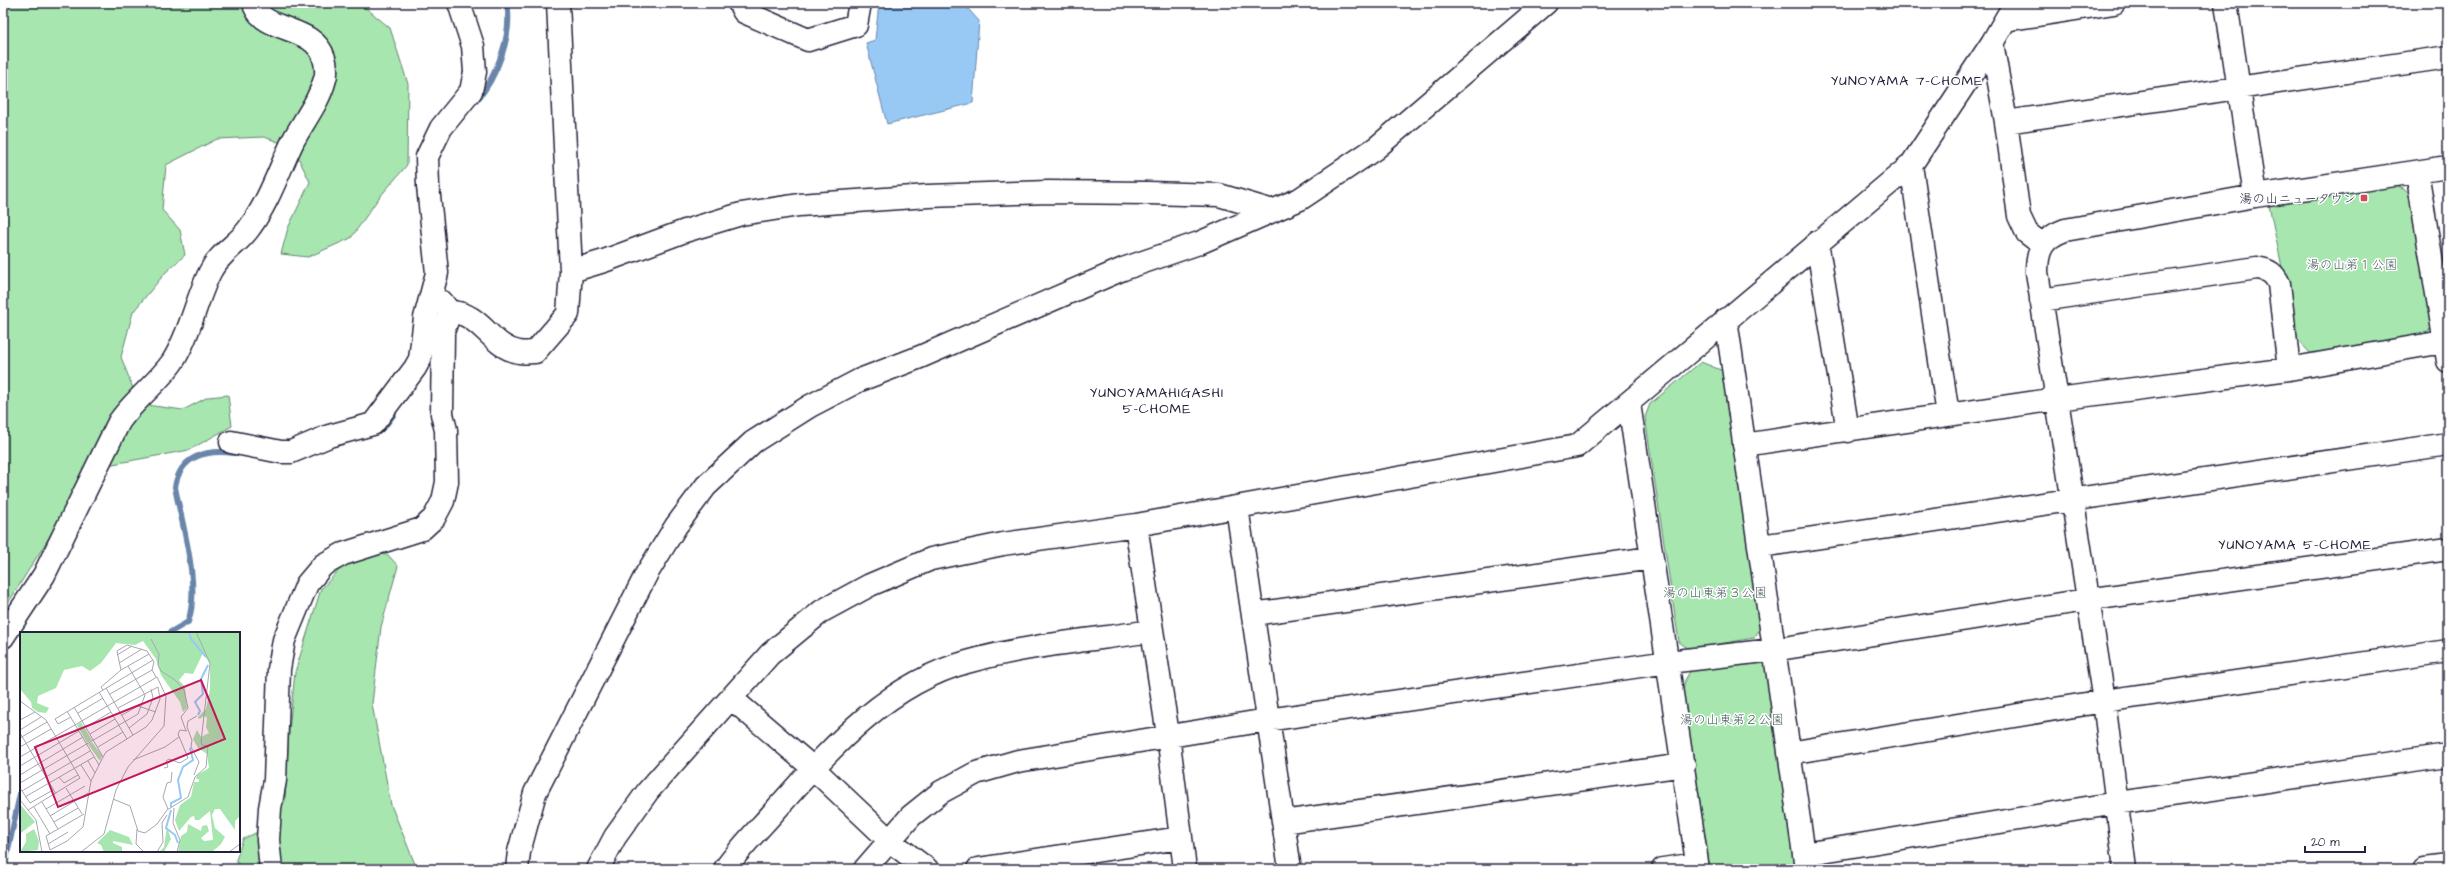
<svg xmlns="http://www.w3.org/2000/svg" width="2451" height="872" font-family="'Architects Daughter','Klee One',sans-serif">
<rect width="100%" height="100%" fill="#fff"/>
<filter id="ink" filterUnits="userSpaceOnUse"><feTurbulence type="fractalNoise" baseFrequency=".025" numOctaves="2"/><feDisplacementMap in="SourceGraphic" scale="8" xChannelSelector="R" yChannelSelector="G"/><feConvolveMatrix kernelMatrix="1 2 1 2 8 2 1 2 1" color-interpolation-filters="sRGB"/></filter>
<g filter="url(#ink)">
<!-- green -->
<path fill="#a7e6ae" stroke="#648474" d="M 3,3 L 352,3 L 366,8 L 390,28 L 408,84 L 407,165 L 378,199 L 351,238 L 308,257 L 281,254 L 288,228 L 310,182 L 293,147 L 264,137 L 217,139 L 166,165 L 162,210 L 180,230 L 185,255 L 166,272 L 133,312 L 121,357 L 139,404 L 183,410 L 208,397 L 228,395 L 232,426 L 189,450 L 102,466 L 87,477 L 3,611 Z
M 2393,186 L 2404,189 L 2412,198 L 2431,327 L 2424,338 L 2311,354 L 2297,339 L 2269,205 Z
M 1701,362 L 1723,371 L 1763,624 L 1754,638 L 1689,649 L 1679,642 L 1645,417 L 1650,404 Z
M 366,553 L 388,555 L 398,566 L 381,627 L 372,704 L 391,805 L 417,869 L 241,869 L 236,860 L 243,839 L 268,827 L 285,801 L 289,731 L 295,672 L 321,589 L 347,562 Z
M 1762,660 L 1770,670 L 1800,869 L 1710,869 L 1683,690 L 1685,680 L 1691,670 Z"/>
<!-- water -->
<path fill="#98c9f4" stroke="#6986aa" d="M 879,3 L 963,3 L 979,21 L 973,103 L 887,124 L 866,43 L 875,40 Z"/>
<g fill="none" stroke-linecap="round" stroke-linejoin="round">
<!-- stream -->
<path stroke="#6986aa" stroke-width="6" d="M 476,101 C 497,77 513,35 507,3
M 379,431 L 385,426 L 394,414
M 169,633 L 188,622 C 201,585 182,525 175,487 C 180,456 206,449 234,453
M 4,869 L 21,789"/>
<!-- minor casing -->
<g stroke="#22223b" stroke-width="25">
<path id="minor" d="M 739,3 L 744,12 L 808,40 L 856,25 L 860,3
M 2226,3 L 2255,196
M 2005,20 L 2114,3
M 1992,43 L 2006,122 L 2019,216 L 2027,233 L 2043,245
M 2006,122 L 2448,57
M 1911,165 L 1948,415
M 2417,172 L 2448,361
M 1817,242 L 1848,431
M 571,271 L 604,261 L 685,231 L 741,214 L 799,205 L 928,196 L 1048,192 L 1149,193 L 1219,195 L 1273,211
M 2041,300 L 2257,268 C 2269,270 2274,273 2279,284 L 2289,369
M 442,302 L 450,312 C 481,312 491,348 519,352 C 524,353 530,352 535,352 L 568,314 L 571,271 L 558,3
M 1726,319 L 1806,868
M 1629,403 L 1698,869
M 231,442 L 281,452 L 291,452 L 329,436 L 373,424 L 415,368 L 420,359 L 425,318 L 437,273 L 428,186 L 427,157 L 441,128 L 471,91 L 475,72 L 473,46 L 459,3
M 1744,445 L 2057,399 L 2289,369 L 2448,341
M 1237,507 L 1290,869
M 1136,525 L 1168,735 L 1185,869
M 1760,546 L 2448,444
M 1253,614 L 1651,558
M 3,637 L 44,575 L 119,422 C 134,400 158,383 173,361 C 190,334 196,300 210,272 C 219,253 239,244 250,227 C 269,201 279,170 293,141 C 304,120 319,102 325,79 C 327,74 326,64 324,58 C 314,25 266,33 255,7 L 256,3
M 731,698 L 813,768 L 890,841 L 927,869
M 1789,753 L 2104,701 L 2448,651
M 1283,822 L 1684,765
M 1804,854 L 2117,803 L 2448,755
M 271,869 L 268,840 L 270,808 L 275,780 L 279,669 L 284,640 L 307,584 L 323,565 L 343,554 L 422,529 L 434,518 L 443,501 L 447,482 L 446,430 L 442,414 L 443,332 L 450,312
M 517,869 L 519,852 L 535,793 L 647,573 L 676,526 L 706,486 L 753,442 L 810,406 L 860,380 L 920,357 L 1123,269 L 1199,243 L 1300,199 L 1376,148 L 1546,3
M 598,869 L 615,837 L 648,791 L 770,654 L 822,611 L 870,585 L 931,559 L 1003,544 L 1136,525 L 1577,446 L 1911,165 L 1992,43 L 2015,3
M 725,869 C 741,846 762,826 780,805 C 833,746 887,684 967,662 C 1027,645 1091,640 1152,631
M 865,869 L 911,816 L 941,792 L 976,773 L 1018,761 L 1267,720 L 1668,662 L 1773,650 L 2086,600 L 2448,549
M 978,869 L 1180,838
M 1663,869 L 1697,864
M 2125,869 L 2104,701 L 2037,272 C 2037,249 2043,238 2065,230 L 2255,196 L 2448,167
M 2424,869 L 2448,866"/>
</g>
<!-- minor -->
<use href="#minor" stroke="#fff" stroke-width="22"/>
</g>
</g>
<!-- markers -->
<rect fill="#d1495b" stroke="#fff" stroke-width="1.5" x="2360" y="194" width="8" height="8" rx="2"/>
<g text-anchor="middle" stroke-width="3" stroke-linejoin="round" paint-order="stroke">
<!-- poi labels -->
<g font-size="13" fill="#22223b" stroke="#fff" text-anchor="end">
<text x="2356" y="203">湯の山ニュータウン</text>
</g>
<!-- park labels -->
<g font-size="13" fill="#4a5d5e" stroke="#fff">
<text x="2352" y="269">湯の山第１公園</text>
<text x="1715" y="597">湯の山東第３公園</text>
<text x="1732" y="724">湯の山東第２公園</text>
</g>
<!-- neighbourhood labels -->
<g font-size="14" letter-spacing="1" fill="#22223b" stroke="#fff">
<text x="1907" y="85">YUNOYAMA 7-CHOME</text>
<text x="1157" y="397">YUNOYAMAHIGASHI<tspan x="1157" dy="16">5-CHOME</tspan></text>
<text x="2295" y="549">YUNOYAMA 5-CHOME</text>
</g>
</g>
<!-- overview -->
<g transform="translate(20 632)">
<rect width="220" height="220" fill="#fff"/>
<path d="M 0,0 L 220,0 L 220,184 L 215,189 L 215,198 L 200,177 L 195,177 L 192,183 L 195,196 L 205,205 L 201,212 L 192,220 L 158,220 L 161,204 L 167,200 L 168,192 L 181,199 L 182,194 L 187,193 L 189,199 L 181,206 L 184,209 L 193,208 L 190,179 L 179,188 L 175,188 L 174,184 L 171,185 L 159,199 L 155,188 L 160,173 L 171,165 L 174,150 L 179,150 L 179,147 L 176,147 L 177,143 L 189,136 L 187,122 L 178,116 L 173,107 L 177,98 L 181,105 L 189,101 L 186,95 L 187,86 L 185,84 L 179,87 L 178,85 L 186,77 L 190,57 L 190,32 L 183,21 L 173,42 L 165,41 L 159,48 L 165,55 L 167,76 L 163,80 L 160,70 L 141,43 L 136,27 L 123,9 L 115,13 L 96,11 L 81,31 L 70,39 L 62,34 L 44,38 L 36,56 L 18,64 L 17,71 L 29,76 L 26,81 L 18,80 L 12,76 L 11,70 L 0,57 ZM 61,90 L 72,108 L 67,111 L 57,93 ZM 72,110 L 82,124 L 80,129 L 68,112 ZM 0,172 L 15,190 L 1,201 L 0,199 ZM 147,195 L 151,207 L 144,220 L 139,220 L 144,215 ZM 14,197 L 19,209 L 18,218 L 0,220 L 6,210 L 6,202 ZM 90,198 L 109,205 L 113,213 L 93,209 L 93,211 L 102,215 L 102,220 L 84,220 L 81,213 L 77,211 Z" fill="#a7e6ae"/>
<path fill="none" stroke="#98c9f4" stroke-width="2" d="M 169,0 L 171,7 L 186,25M 178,83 L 180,79 L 175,70 L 183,62 L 181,47 L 188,33M 151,175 L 151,171 L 161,166 L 158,148 L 163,135 L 173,128 L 170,116M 151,178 L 146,196 L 155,203 L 158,211"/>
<path fill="none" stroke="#a7a7b1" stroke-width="1" d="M 131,7 L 139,22 L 138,33 L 141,39 L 155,48 L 164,58 L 168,76 L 161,85 L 166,99M 97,23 L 112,14M 99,31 L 122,17M 101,38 L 129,22M 86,56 L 113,103M 83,58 L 81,55 L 101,38 L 97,19 L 107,13 L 127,19 L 134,30 L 132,38 L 136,45M 79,60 L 107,107M 90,62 L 132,38M 0,69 L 26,88 L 60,146 L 8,178M 54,75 L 83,125M 47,79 L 79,133M 58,81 L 83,66M 102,83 L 118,74 L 136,80M 51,85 L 38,92 L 35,87 L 133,28M 0,88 L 15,80M 66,95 L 91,80M 109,96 L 127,82 L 133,66 L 131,57M 0,98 L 21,85M 0,101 L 36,162M 70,102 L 95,87M 0,106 L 27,90M 0,115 L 31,97M 78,115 L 103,100M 0,125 L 137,45 L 146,64 L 144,94 L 108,135 L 96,158 L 84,202 L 61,220M 113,128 L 145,115 L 159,105M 68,129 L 75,141M 61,133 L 71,149M 0,134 L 59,99M 144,136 L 148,135 L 146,129 L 149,127 L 160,131 L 168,126 L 158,102 L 160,98 L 167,99M 0,143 L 63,105M 174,143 L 179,130 L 171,115 L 172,108 L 167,95 L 168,89 L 177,84M 39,145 L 44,151 L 58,143M 0,151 L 118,82 L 125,63 L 108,34M 0,156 L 10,171 L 33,158M 46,156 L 62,182M 2,159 L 70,119M 5,165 L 74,125M 93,167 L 110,174 L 118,199 L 125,201 L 137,192 L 147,178 L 168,165 L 175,145 L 186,135 L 188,114 L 182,113 L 181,110 L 190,31 L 176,0M 0,168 L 16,188 L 22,220M 22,170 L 38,197M 14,175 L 30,202M 154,176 L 153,191 L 160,208 L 157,220M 26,177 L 65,154M 148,177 L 143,165 L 147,151 L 151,150 L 152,140M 64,182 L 26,204 L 30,218 L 47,209 L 63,195 L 71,149 L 83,125 L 86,120 L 126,95 L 132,88 L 140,67 L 138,55 L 98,76M 30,184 L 68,161M 34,190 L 58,176M 117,197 L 116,212 L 124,220M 28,212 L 48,200M 137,220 L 143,210 L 142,191 L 147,183M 209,220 L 220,212"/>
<path fill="#c2185b" fill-opacity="0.15" stroke="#c2185b" stroke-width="2" d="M 181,48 L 205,107 L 38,175 L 15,115 Z"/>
<rect width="220" height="220" fill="none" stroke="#22223b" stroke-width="2"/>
</g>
<!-- margin -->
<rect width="2451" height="872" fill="none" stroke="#fff" stroke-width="16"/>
<rect x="8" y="8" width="2435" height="856" fill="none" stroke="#22223b" stroke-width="1.5" filter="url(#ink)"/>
<!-- scale -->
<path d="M2305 846v6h60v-6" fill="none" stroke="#22223b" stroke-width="2"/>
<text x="2311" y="846" font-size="12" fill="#22223b" stroke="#ffffff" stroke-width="3" paint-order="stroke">20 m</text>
</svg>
